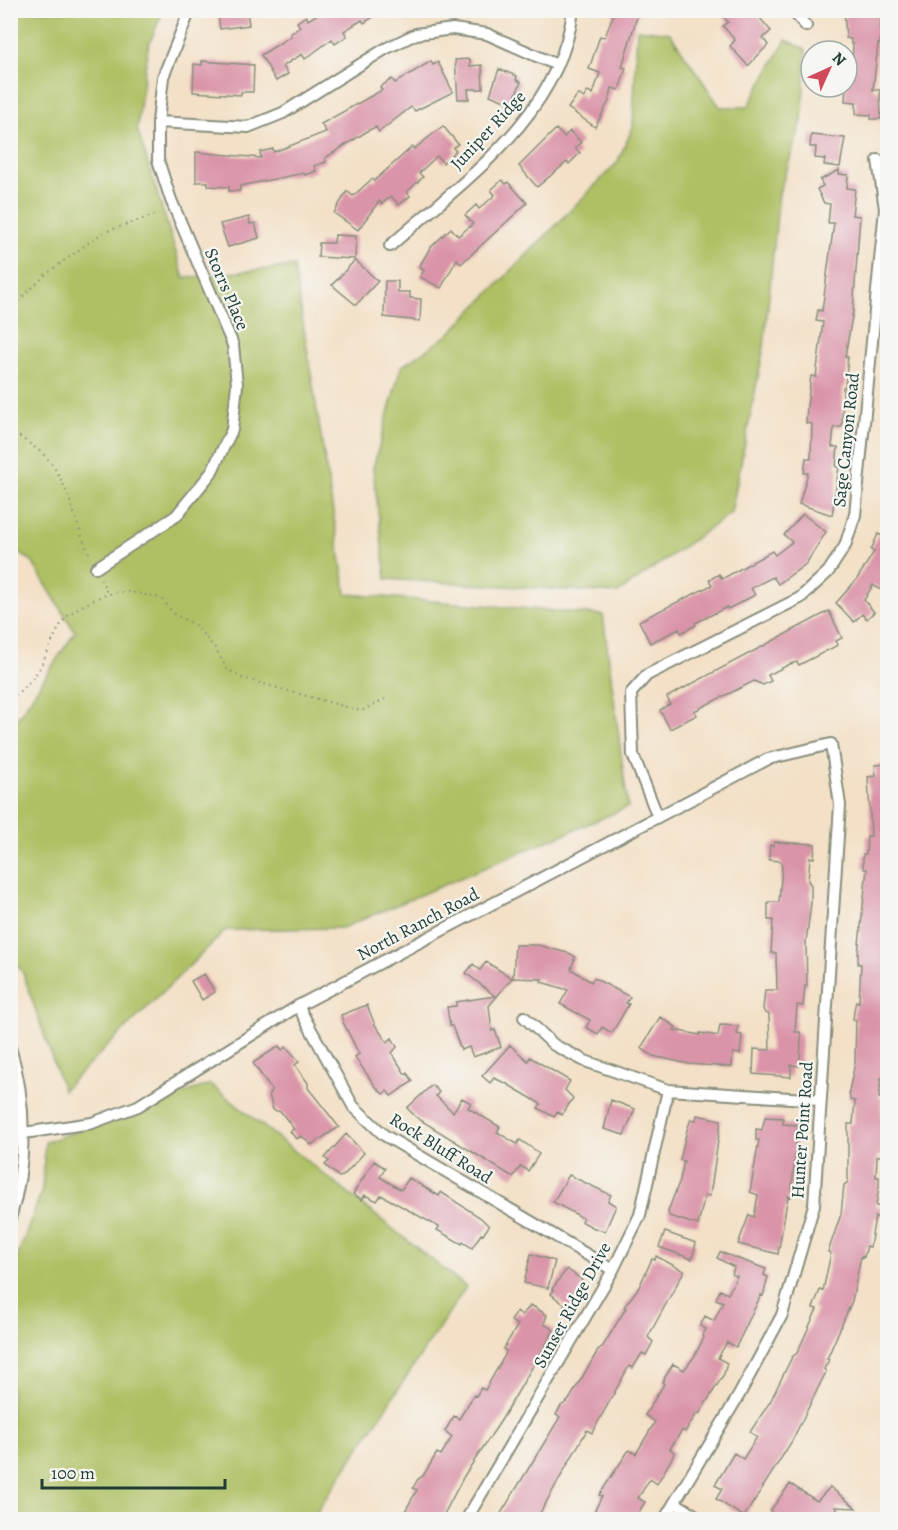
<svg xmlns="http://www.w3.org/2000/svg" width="898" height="1530" font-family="Alegreya,serif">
<rect width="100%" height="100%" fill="#f6f6f2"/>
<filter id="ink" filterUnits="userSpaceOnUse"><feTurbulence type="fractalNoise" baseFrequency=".0167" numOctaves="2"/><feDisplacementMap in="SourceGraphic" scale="12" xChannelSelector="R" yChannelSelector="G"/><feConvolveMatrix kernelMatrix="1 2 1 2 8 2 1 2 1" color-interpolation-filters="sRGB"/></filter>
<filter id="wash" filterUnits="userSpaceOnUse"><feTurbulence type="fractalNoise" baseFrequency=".008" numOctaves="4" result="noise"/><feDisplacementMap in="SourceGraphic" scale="24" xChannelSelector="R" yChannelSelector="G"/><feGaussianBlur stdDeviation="1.35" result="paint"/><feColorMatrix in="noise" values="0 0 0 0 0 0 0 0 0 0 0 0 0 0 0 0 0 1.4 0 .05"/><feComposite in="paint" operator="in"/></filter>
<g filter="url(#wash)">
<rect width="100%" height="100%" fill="#f3e0c6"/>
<!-- green -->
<path fill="#aec063" stroke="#667e4c" stroke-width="1.5" d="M 10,11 L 163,11 L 148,47 L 137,129 L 184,278 L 294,266 L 346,594 L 603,615 L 628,807 L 342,928 L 226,930 L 63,1090 L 23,973 L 10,955 L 10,835 L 15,831 L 11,804 L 11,728 L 75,632 L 31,560 L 11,549 Z
M 637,29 L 670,33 L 720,107 L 748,107 L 786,40 L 806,49 L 802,121 L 779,193 L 764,347 L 731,513 L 618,593 L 386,579 L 373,468 L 401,367 L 448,335 L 617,163 L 633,127 Z
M 210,1084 L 466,1287 L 312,1519 L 11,1520 L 11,1274 L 42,1190 L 45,1142 Z"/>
<g id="blocks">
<!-- building -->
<path fill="#da94a9" d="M 223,10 L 247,10 L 249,25 L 220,29 L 218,16 L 223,15 Z
M 324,10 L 384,10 L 364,23 L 362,20 L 344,31 L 347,36 L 335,44 L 332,39 L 305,59 L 302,54 L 283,66 L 288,74 L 276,81 L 261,55 L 291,36 L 290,34 L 300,27 L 297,22 L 306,16 L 308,20 Z
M 615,10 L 639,10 L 622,67 L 626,68 L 619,90 L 612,88 L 609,101 L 595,127 L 568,108 L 578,94 L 584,98 L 588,91 L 593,94 L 600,73 L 589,69 L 600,36 L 605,37 Z
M 718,10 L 753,10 L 771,31 L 763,38 L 768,45 L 748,66 L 730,46 L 735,40 L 723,26 L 728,22 Z
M 844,10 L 881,10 L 880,44 L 878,44 L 873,90 L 880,90 L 881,119 L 871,119 L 871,115 L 856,114 L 856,102 L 845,101 L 847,66 L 852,66 L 853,44 L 851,44 L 851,39 L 846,38 Z
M 470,59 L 470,66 L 482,65 L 483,89 L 468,89 L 469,99 L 458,99 L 455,60 Z
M 202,61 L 254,65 L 253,92 L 241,92 L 241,95 L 193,92 L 194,64 L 202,65 Z
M 431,61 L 433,65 L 438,62 L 453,92 L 415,111 L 411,107 L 379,132 L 376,127 L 369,130 L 325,158 L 326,162 L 314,166 L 316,171 L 305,175 L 304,173 L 240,186 L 240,191 L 229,191 L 229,187 L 208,186 L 208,182 L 196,182 L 196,152 L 261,158 L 260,152 L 273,149 L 274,152 L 326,132 L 321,124 L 382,90 L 380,87 L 392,79 L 395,83 Z
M 499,69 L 517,76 L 516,80 L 521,82 L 512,104 L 490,95 Z
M 443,126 L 458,144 L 453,148 L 456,151 L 443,163 L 437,156 L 419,173 L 423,177 L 407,192 L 410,196 L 399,205 L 391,196 L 382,204 L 379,201 L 358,230 L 334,213 L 347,191 L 353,196 L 372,179 L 374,181 L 412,147 L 414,149 Z
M 556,129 L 564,137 L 570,131 L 581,142 L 575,148 L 580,153 L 569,164 L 567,162 L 537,187 L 519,166 Z
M 811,135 L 845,138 L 840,167 L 824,165 L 825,159 L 815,158 L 816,147 L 810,147 Z
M 839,170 L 839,174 L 848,175 L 847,188 L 855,189 L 852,215 L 860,216 L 853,311 L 845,357 L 848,357 L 845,387 L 843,387 L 842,427 L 834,427 L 832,447 L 838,447 L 836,467 L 839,467 L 832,515 L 799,504 L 808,473 L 804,473 L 806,458 L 811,459 L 812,424 L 806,423 L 807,407 L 811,376 L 816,377 L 823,322 L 816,321 L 818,310 L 822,311 L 834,223 L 828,223 L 830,204 L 824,203 L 817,189 L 823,186 L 820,180 Z
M 502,180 L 506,184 L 508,182 L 527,203 L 461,264 L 457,259 L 441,288 L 420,277 L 424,270 L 419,267 L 430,248 L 451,228 L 458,236 L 473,224 L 465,215 L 476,205 L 479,209 L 495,195 L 491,190 Z
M 249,217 L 250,224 L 255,223 L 259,238 L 228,247 L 220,224 Z
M 335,235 L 356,236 L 355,259 L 318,257 L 319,243 L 334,243 Z
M 355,260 L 378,281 L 356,305 L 332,285 Z
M 385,281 L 398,281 L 398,292 L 410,292 L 410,298 L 421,299 L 420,321 L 384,317 Z
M 803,514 L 826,532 L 806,564 L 778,584 L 773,577 L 751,588 L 755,595 L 728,609 L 727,607 L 695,623 L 696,625 L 681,633 L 679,629 L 650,643 L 639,621 L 712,585 L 709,580 L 719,574 L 722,579 L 772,551 L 775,555 L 792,542 L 784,535 Z
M 878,534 L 888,538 L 888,580 L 881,590 L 873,585 L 864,600 L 874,612 L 867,619 L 862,614 L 854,622 L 836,603 L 857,579 L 874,552 L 871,550 Z
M 829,611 L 842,638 L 836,641 L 838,645 L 799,665 L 797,662 L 790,664 L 768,675 L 771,681 L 763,685 L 754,681 L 694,711 L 697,715 L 670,729 L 660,710 L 670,704 L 667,697 Z
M 888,764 L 888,1007 L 885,1006 L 883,1026 L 888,1027 L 888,1079 L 881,1078 L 879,1098 L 882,1098 L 881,1121 L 887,1122 L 888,1139 L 883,1138 L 881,1156 L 877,1156 L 876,1177 L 879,1177 L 879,1186 L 876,1206 L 882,1207 L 880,1218 L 875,1217 L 870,1247 L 867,1246 L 864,1257 L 861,1256 L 852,1301 L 827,1359 L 829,1360 L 824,1369 L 826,1372 L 792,1441 L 744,1517 L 716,1499 L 722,1489 L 715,1485 L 734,1453 L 743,1459 L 757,1437 L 750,1432 L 770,1402 L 792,1357 L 797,1353 L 817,1309 L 813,1308 L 820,1290 L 823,1291 L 831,1253 L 828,1252 L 841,1214 L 844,1185 L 848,1182 L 848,1124 L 853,1124 L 855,1101 L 850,1100 L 849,1091 L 855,1063 L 856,1020 L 853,1020 L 854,1010 L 856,1001 L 859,1002 L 861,964 L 858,964 L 858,954 L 867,869 L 864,869 L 863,865 L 863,854 L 866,854 L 867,836 L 871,836 L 868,777 L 876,776 L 875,765 Z
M 774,842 L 815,844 L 814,858 L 810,857 L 808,881 L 811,885 L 811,903 L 806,942 L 807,986 L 805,986 L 803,1006 L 797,1005 L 795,1032 L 800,1032 L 801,1036 L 800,1066 L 791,1065 L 791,1077 L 753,1074 L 754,1049 L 770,1050 L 769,1014 L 765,1013 L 763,1009 L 765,990 L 777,990 L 776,953 L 771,953 L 773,920 L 768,920 L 768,902 L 779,902 L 782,866 L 780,861 L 769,860 L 770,845 L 774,846 Z
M 515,945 L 538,945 L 571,954 L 575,957 L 571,969 L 591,982 L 594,978 L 630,997 L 626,1003 L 629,1004 L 612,1033 L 602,1027 L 598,1034 L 586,1027 L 590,1020 L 560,1004 L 568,990 L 541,982 L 542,979 L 513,978 Z
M 486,962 L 512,978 L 489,1006 L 492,1031 L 495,1030 L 501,1047 L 473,1057 L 469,1047 L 461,1050 L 452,1026 L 450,1026 L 447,1007 L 456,1006 L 456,1002 L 495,996 L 466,973 L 473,964 L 480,970 Z
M 204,974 L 215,992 L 202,1000 L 191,981 Z
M 367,1005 L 375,1025 L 387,1042 L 392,1038 L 397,1047 L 392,1053 L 405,1074 L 407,1073 L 413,1081 L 391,1096 L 387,1091 L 383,1094 L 375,1086 L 355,1057 L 359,1054 L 343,1022 L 341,1015 Z
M 660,1017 L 676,1027 L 674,1030 L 700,1035 L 700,1033 L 718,1036 L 720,1025 L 738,1026 L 737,1034 L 742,1035 L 740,1054 L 733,1053 L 732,1067 L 689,1064 L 653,1056 L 641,1048 Z
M 510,1045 L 528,1061 L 530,1057 L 570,1081 L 565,1090 L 573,1098 L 562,1115 L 557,1112 L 554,1117 L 538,1108 L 541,1104 L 507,1084 L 494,1078 L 490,1083 L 482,1076 Z
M 279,1046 L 282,1050 L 286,1047 L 293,1054 L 299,1062 L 295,1065 L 308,1083 L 308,1088 L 339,1127 L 311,1145 L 302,1136 L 296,1139 L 290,1131 L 294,1129 L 281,1112 L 273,1110 L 269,1094 L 272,1091 L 253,1063 Z
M 432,1085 L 439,1092 L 436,1096 L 453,1112 L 462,1098 L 471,1103 L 468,1108 L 500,1127 L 497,1132 L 517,1144 L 520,1140 L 535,1150 L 539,1154 L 528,1171 L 521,1166 L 513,1177 L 417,1118 L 407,1108 Z
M 611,1100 L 635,1109 L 624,1135 L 604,1129 Z
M 697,1115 L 721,1120 L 710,1196 L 705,1195 L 698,1225 L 669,1216 L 668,1211 L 680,1180 L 684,1161 L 680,1160 L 687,1130 L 691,1119 L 696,1120 Z
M 765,1117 L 783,1118 L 783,1124 L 798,1125 L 791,1197 L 788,1196 L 778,1254 L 738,1244 L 749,1215 L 754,1217 L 758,1195 L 750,1192 L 759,1140 L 756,1140 L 756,1129 L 762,1130 Z
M 346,1134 L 364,1153 L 343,1176 L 339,1177 L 325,1165 L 329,1161 L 325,1158 Z
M 374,1161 L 385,1168 L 380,1177 L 401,1190 L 409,1178 L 439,1196 L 441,1192 L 481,1218 L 489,1226 L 483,1235 L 481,1234 L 472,1248 L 463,1242 L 462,1244 L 437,1230 L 439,1227 L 381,1195 L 377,1201 L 365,1195 L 362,1200 L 353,1194 Z
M 569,1175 L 611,1195 L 608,1201 L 616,1206 L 605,1231 L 594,1228 L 581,1221 L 583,1218 L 553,1202 Z
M 665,1232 L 696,1243 L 692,1259 L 659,1247 Z
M 720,1252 L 766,1269 L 764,1275 L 768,1277 L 763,1296 L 761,1295 L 736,1347 L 727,1342 L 718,1358 L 727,1363 L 724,1374 L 699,1414 L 697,1413 L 685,1432 L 682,1430 L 670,1449 L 674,1452 L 673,1456 L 657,1484 L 650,1479 L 638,1498 L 645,1502 L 634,1520 L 590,1520 L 602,1496 L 599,1495 L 629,1450 L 636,1454 L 655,1422 L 645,1415 L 664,1384 L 662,1382 L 673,1364 L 684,1370 L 694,1357 L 704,1337 L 702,1336 L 706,1329 L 700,1326 L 705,1316 L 714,1321 L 723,1302 L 716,1299 L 720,1290 L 728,1294 L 737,1276 L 732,1274 L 734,1267 L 717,1258 Z
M 531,1254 L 555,1261 L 548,1288 L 524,1283 Z
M 656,1256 L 684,1271 L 648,1337 L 653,1342 L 646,1355 L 642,1353 L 633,1368 L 629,1366 L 592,1433 L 587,1430 L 536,1520 L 497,1520 L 560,1417 L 556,1415 L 561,1406 L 569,1400 L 597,1352 L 603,1346 L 626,1308 L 624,1307 L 639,1287 L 652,1259 L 655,1260 Z
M 567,1269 L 582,1280 L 580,1284 L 584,1286 L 570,1309 L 551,1294 L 554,1290 L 552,1289 Z
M 531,1305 L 547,1315 L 544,1324 L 554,1330 L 502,1419 L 464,1476 L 441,1520 L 400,1520 L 417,1490 L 413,1488 L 418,1479 L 423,1476 L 437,1453 L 441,1455 L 452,1437 L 445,1431 L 454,1416 L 459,1419 L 474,1395 L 476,1396 L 481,1388 L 485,1390 L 505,1355 L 506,1351 L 503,1349 L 518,1325 L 511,1321 L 517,1311 L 522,1315 Z
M 790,1484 L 817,1501 L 830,1487 L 856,1508 L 835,1507 L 844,1520 L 780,1520 L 770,1511 Z"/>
</g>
</g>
<g filter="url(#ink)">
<use href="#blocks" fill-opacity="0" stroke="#898e7d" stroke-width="1.5"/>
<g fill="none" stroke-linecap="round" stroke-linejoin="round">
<!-- minor casing -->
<g stroke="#898e7d" stroke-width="14">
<path id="minor" d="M 792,10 L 806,26
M 158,122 L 248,127 L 283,113 L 385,49 L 416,34 L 453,29 L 487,34 L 557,65
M 390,246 C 462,182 561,115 573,10
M 96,568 L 176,516 L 211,473 L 232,430 L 237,385 L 233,345 L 171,200 L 158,160 L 158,122 L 163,77 L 190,10
M 658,817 L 633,755 L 631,693 L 647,675 L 800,598 L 828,572 L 845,546 L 855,515 L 885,209 L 878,160
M 298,1006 L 353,1106 L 384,1135 L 613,1270
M 524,1017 L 554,1045 L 585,1061 L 668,1090 L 821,1100
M 10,1047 C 27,1102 27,1165 10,1219
M 24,1133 L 92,1123 L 138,1106 L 298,1006 L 768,759 L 831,744 L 840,805 L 814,1205 L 782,1315 L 739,1395 L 664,1520
M 675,1503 L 703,1520
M 466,1520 L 613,1270 L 640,1215 L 668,1090"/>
</g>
<!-- path -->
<path stroke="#898e7d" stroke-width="2" stroke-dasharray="1.5 4.5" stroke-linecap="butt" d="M 10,309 L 45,275 L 102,233 L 157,214
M 10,429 C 22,440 41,449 50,462 C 71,489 75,527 91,557
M 101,579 L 107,593
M 10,699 C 45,672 40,663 59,628 C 64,617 75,609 86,604 C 117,587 127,591 161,598 L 174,614 L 195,625 L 215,648 L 227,669 L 242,678 L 361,711 L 385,699"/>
<!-- minor -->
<use href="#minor" stroke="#fff" stroke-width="10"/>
</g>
</g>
<g text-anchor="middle" stroke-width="4.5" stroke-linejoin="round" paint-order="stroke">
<!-- street labels -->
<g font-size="18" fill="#1f3d34" stroke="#f6f6f2">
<text transform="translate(488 130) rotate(-47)" y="6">Juniper Ridge</text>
<text transform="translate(227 289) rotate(67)" y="6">Storrs Place</text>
<text transform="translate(846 440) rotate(-84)" y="6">Sage Canyon Road</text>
<text transform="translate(418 924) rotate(-28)" y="6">North Ranch Road</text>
<text transform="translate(802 1130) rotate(-86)" y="6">Hunter Point Road</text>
<text transform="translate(441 1148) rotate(32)" y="6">Rock Bluff Road</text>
<text transform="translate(572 1305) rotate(-61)" y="6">Sunset Ridge Drive</text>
</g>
</g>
<!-- margin -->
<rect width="898" height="1530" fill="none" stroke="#f6f6f2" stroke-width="36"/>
<!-- north arrow -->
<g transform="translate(829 69) rotate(45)"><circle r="28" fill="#f6f6f2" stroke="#a0aca6" stroke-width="1.5"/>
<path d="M0-4.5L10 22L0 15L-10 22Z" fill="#d1495b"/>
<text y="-9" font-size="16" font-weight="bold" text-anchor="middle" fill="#1f3d34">N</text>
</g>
<!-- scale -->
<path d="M42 1479v9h183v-9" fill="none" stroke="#1f3d34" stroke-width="3"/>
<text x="51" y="1479" font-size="18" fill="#1f3d34" stroke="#f6f6f2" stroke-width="4.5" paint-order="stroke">100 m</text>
</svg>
